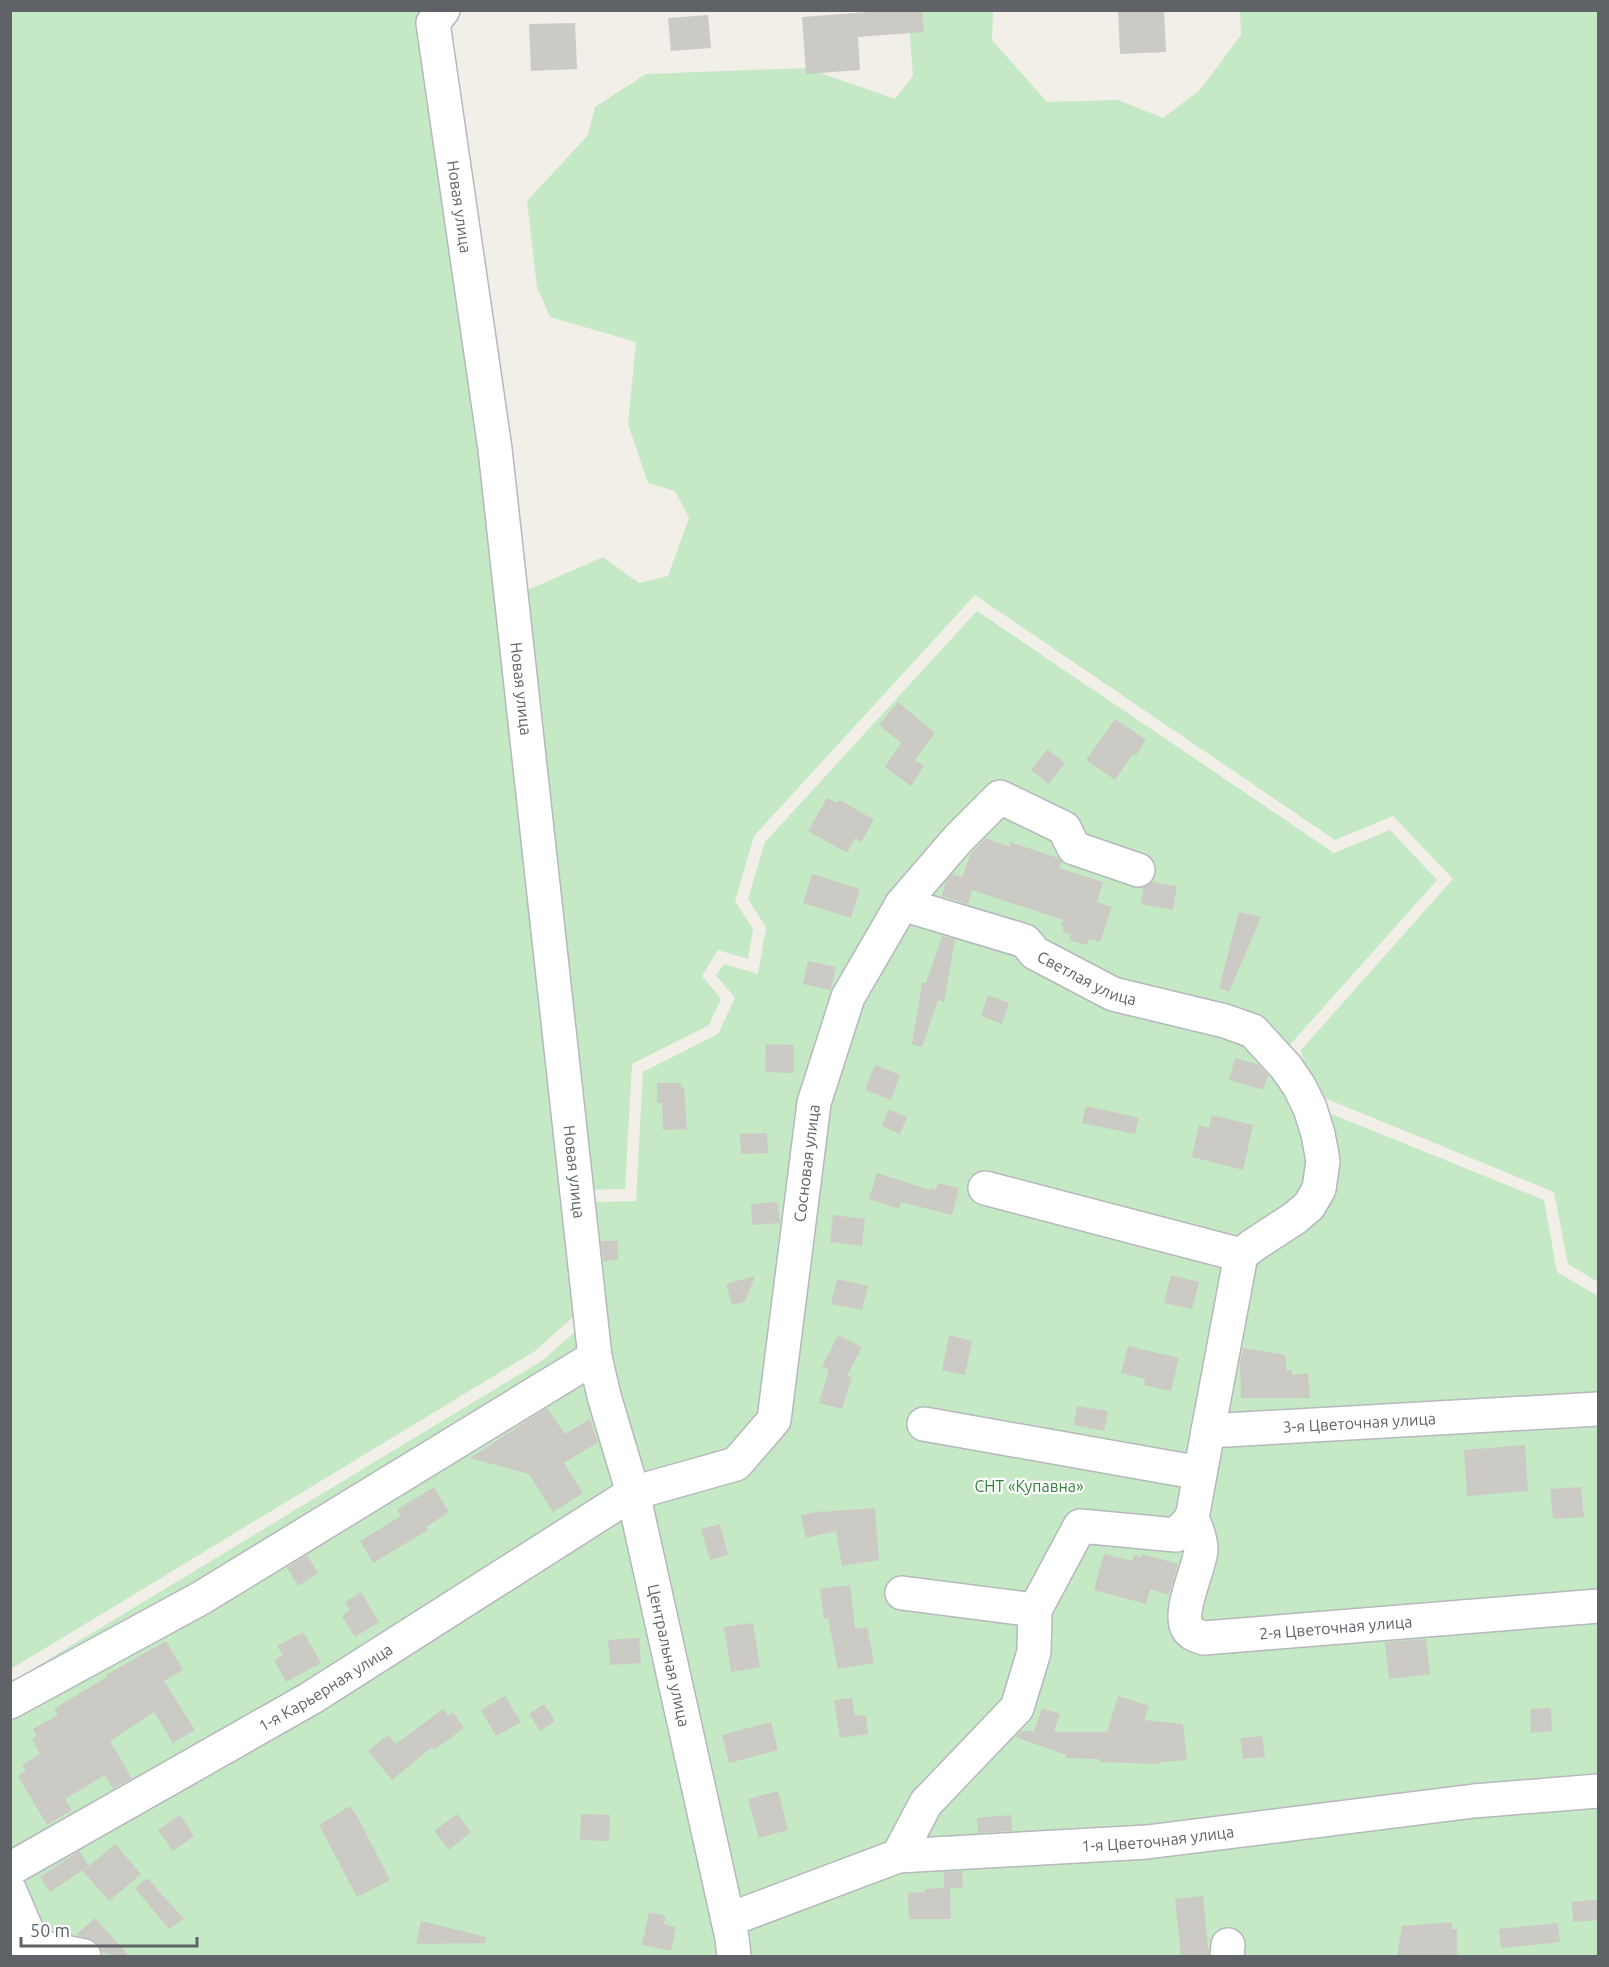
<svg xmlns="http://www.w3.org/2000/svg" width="1609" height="1967" font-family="Ubuntu,sans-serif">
<rect width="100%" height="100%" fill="#f1efe8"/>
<!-- green -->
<path fill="#c5e8c5" d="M 11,11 L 429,11 L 463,253 L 575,1315 L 535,1351 L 11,1669 Z
M 908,11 L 993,11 L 992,40 L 1047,102 L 1118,100 L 1163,118 L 1200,90 L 1241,35 L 1240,11 L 1598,11 L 1598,1282 L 1568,1264 L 1554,1192 L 1310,1092 L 1301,1050 L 1453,879 L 1393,816 L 1335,840 L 975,595 L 754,836 L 735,901 L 753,929 L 748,959 L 718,950 L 702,976 L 721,999 L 709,1025 L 632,1064 L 625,1189 L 582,1190 L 514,596 L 603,557 L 639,583 L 668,576 L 689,518 L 675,491 L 648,483 L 628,424 L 636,342 L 550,317 L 537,287 L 527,201 L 588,135 L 595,107 L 646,74 L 806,68 L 895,99 L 913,76 Z
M 977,611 L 1334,853 L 1390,830 L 1437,880 L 1288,1047 L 1299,1101 L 1544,1200 L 1557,1272 L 1598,1296 L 1598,1956 L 11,1956 L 11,1682 L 543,1360 L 587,1321 L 594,1202 L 636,1201 L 643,1072 L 718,1034 L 735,998 L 716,975 L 724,964 L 758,974 L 766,927 L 748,899 L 765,842 Z"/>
<!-- building -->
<path fill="#cccac5" d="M 894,10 L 922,10 L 924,32 L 858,37 L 860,70 L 806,74 L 802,17 Z
M 1118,10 L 1164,10 L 1166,52 L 1120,54 Z
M 708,15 L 711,48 L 671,51 L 668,18 Z
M 575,23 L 577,69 L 531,71 L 529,24 Z
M 898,702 L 935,733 L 915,760 L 924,766 L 911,786 L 885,767 L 901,743 L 879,725 Z
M 1115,719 L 1146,740 L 1136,755 L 1133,754 L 1115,780 L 1086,760 Z
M 1047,749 L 1065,763 L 1049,784 L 1031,770 Z
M 827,798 L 838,803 L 840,800 L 874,820 L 861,842 L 855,838 L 847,853 L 808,831 Z
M 986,838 L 1010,847 L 1010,842 L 1058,858 L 1062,861 L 1059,868 L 1103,882 L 1097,902 L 1112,907 L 1100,942 L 1089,939 L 1087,945 L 1069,940 L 1071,935 L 1062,932 L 1064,927 L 1061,926 L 1063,920 L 972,890 L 968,904 L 942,896 L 946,881 L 952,874 L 962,877 L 971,853 Z
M 812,874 L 860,889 L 851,918 L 803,903 Z
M 1152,882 L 1177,886 L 1173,910 L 1141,904 L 1143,888 Z
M 1239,912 L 1261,917 L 1229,992 L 1219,988 Z
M 942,936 L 955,939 L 944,1002 L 938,1000 L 922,1047 L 912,1044 L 922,983 L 926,983 Z
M 808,961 L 836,967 L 831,990 L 803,984 Z
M 988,995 L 1009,1003 L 1002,1024 L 981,1016 Z
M 766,1044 L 794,1045 L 794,1073 L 765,1072 Z
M 1235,1058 L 1259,1065 L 1268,1075 L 1263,1090 L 1229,1080 Z
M 875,1065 L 900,1075 L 891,1100 L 865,1090 Z
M 657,1083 L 681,1083 L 681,1087 L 684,1087 L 687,1129 L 663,1130 L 662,1103 L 657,1103 Z
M 1086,1106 L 1139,1118 L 1135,1134 L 1082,1123 Z
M 889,1109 L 907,1117 L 900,1134 L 882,1126 Z
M 1212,1115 L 1253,1125 L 1243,1170 L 1192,1157 L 1199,1125 L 1209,1128 Z
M 767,1133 L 768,1153 L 741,1154 L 740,1134 Z
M 877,1173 L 930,1190 L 930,1188 L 936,1190 L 938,1183 L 959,1188 L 952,1215 L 901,1202 L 899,1209 L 869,1199 Z
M 778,1202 L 780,1223 L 752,1225 L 751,1204 Z
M 833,1215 L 865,1219 L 862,1246 L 830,1242 Z
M 601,1241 L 618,1241 L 618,1260 L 603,1261 Z
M 1171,1275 L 1199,1282 L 1192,1309 L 1164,1303 Z
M 755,1276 L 745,1302 L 732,1305 L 726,1284 Z
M 837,1279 L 868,1286 L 862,1310 L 831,1304 Z
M 838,1335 L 862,1347 L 847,1376 L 852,1377 L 842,1409 L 819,1403 L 829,1369 L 822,1367 Z
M 949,1335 L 972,1341 L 965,1375 L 942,1370 Z
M 1128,1346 L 1179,1358 L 1171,1391 L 1144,1385 L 1145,1379 L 1121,1373 Z
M 1243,1348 L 1285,1355 L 1287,1371 L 1292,1370 L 1292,1375 L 1308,1373 L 1310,1398 L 1241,1398 L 1240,1364 Z
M 1077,1406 L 1108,1411 L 1104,1431 L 1074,1425 Z
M 547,1408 L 565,1434 L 590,1419 L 598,1442 L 564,1463 L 583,1493 L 553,1512 L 529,1474 L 470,1458 Z
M 1525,1445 L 1528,1491 L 1467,1496 L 1464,1450 Z
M 434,1487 L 449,1512 L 426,1527 L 428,1530 L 373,1563 L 360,1541 L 401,1516 L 397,1510 Z
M 1581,1487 L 1584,1517 L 1553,1519 L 1550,1489 Z
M 875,1508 L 879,1560 L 842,1566 L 836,1531 L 806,1538 L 801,1515 L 821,1511 L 822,1512 Z
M 720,1524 L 728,1555 L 710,1560 L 701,1529 Z
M 1104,1554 L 1133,1561 L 1134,1555 L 1141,1557 L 1142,1554 L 1178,1564 L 1169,1595 L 1150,1589 L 1146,1604 L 1094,1590 Z
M 307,1555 L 318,1573 L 298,1586 L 287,1568 Z
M 850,1585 L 855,1629 L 867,1627 L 874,1663 L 838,1669 L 828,1618 L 824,1619 L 820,1589 Z
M 361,1592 L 379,1622 L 355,1637 L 342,1616 L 350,1610 L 345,1602 Z
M 753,1623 L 760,1667 L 731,1672 L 724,1627 Z
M 303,1632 L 321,1663 L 286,1682 L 274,1660 L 283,1655 L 277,1646 Z
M 639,1638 L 641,1663 L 610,1665 L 608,1640 Z
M 1426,1639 L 1430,1674 L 1389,1679 L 1385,1642 Z
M 166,1641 L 183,1670 L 164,1681 L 195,1730 L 173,1743 L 154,1712 L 110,1741 L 132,1778 L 113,1789 L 105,1775 L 65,1799 L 72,1810 L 47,1825 L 18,1776 L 26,1771 L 22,1765 L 40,1754 L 32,1739 L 37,1736 L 33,1729 L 58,1715 L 54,1709 L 107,1677 L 106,1675 Z
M 505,1696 L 521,1722 L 496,1736 L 481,1710 Z
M 1118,1696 L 1149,1706 L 1144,1720 L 1183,1724 L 1187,1760 L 1160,1762 L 1160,1764 L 1099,1762 L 1099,1759 L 1066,1758 L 1066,1755 L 1015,1737 L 1021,1731 L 1034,1731 L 1042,1708 L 1060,1714 L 1054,1732 L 1107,1732 Z
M 852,1698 L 855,1716 L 866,1715 L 868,1734 L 840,1738 L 834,1700 Z
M 544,1704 L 555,1721 L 540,1731 L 529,1714 Z
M 1551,1708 L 1552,1731 L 1531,1733 L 1530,1709 Z
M 443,1709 L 448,1716 L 453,1712 L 464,1728 L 434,1750 L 432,1747 L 392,1780 L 368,1751 L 388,1735 L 396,1744 Z
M 771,1722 L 778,1750 L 729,1763 L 722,1735 Z
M 1262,1736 L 1265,1757 L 1243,1759 L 1240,1738 Z
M 778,1791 L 788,1830 L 759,1838 L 748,1799 Z
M 350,1806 L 356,1814 L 390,1880 L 357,1897 L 319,1825 Z
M 457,1814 L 471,1832 L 449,1850 L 434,1831 Z
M 581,1814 L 610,1815 L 609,1841 L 580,1840 Z
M 180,1815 L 194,1836 L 173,1851 L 158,1830 Z
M 1011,1815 L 1012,1831 L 978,1833 L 977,1818 Z
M 115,1844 L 141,1874 L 109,1901 L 83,1871 Z
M 79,1851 L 89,1866 L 50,1892 L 40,1877 Z
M 962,1871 L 963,1888 L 950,1888 L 951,1919 L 909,1919 L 908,1893 L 925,1892 L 925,1889 L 944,1888 L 944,1872 Z
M 147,1878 L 184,1919 L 169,1929 L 135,1888 Z
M 1203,1896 L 1209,1956 L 1181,1956 L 1175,1899 Z
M 1591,1900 L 1598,1901 L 1599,1920 L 1573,1922 L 1572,1902 Z
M 649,1912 L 666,1916 L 664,1924 L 676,1927 L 671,1951 L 642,1945 Z
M 95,1918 L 129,1956 L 116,1956 L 102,1952 L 96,1942 L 76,1935 Z
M 421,1921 L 486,1937 L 485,1943 L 416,1944 Z
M 1452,1922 L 1452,1929 L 1457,1929 L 1457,1956 L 1397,1956 L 1402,1926 Z
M 1558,1923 L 1560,1942 L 1501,1948 L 1499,1929 Z"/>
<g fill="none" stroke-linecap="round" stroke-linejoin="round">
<!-- minor casing -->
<g stroke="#b5b8bc" stroke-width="36">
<g id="minor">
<path id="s1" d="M 443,10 L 433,23 L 495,449 L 595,1357 L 604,1396 L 633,1493 L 732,1938 L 734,1956"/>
<path id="s2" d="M 902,904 L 1025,941 L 1035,953 L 1113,994 L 1225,1021 L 1253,1031 L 1286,1067 L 1299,1086 L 1310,1108 L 1318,1134 L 1323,1161 L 1319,1189 L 1309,1206 L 1295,1218 L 1252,1246 L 1241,1255"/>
<path d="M 985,1188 L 1241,1255 L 1208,1431"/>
<path d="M 924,1424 L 1200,1473"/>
<path id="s3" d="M 1192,1518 C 1197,1529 1201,1539 1201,1550 C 1199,1570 1177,1613 1188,1629 C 1192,1635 1198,1636 1204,1638 L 1598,1606"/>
<path id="s4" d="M 1192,1518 L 1208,1431 L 1598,1409"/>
<path d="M 902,1593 L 1035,1610"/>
<path d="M 10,1702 L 201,1598 L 595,1357"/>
<path d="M 898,1856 L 926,1803 L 1017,1708 L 1034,1652 L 1035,1610 L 1080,1526 L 1176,1535 L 1192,1518"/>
<path id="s5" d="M 10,1869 L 311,1698 L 633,1493 L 736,1464 L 774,1420 L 814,1103 L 848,997 L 902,904 L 958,839 L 1000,797 L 1064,828 L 1074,848 L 1138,870"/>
<path d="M 10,1891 L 33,1945"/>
<path id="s6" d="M 728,1920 L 898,1856 L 1147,1842 L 1474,1801 L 1598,1791"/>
<path d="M 10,1941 L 84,1956"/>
<path d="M 1227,1956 L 1228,1945"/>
</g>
</g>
<!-- minor -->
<use href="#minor" stroke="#fff" stroke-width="33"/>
</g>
<g text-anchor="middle" stroke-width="4.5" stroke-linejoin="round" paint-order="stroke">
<!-- street labels -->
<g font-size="16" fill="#5f6368" stroke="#fff">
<text dy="6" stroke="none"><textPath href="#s1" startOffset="202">Новая улица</textPath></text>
<text dy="6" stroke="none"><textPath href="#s1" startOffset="688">Новая улица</textPath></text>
<text dy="6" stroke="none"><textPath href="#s2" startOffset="202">Светлая улица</textPath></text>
<text dy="6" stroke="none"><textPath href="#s5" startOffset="1152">Сосновая улица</textPath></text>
<text dy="6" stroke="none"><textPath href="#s1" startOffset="1174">Новая улица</textPath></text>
<text dy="6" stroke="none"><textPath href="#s4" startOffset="240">3-я Цветочная улица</textPath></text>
<text dy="6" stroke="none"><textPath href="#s3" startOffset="266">2-я Цветочная улица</textPath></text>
<text dy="6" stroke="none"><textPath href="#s1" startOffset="1668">Центральная улица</textPath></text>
<text dy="6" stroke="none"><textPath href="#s5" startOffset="364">1-я Карьерная улица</textPath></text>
<text dy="6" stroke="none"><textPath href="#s6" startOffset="442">1-я Цветочная улица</textPath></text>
</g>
<!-- park labels -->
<g font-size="16" fill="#348238" stroke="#fff">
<text x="1029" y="1492">СНТ «Купавна»</text>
</g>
</g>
<!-- border -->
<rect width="1609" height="1967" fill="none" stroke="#5f6368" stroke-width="24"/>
<!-- scale -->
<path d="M21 1937v9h176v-9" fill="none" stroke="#5f6368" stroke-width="3"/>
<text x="30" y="1937" font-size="18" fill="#5f6368" stroke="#ffffff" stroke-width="4.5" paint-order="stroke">50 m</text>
</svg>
